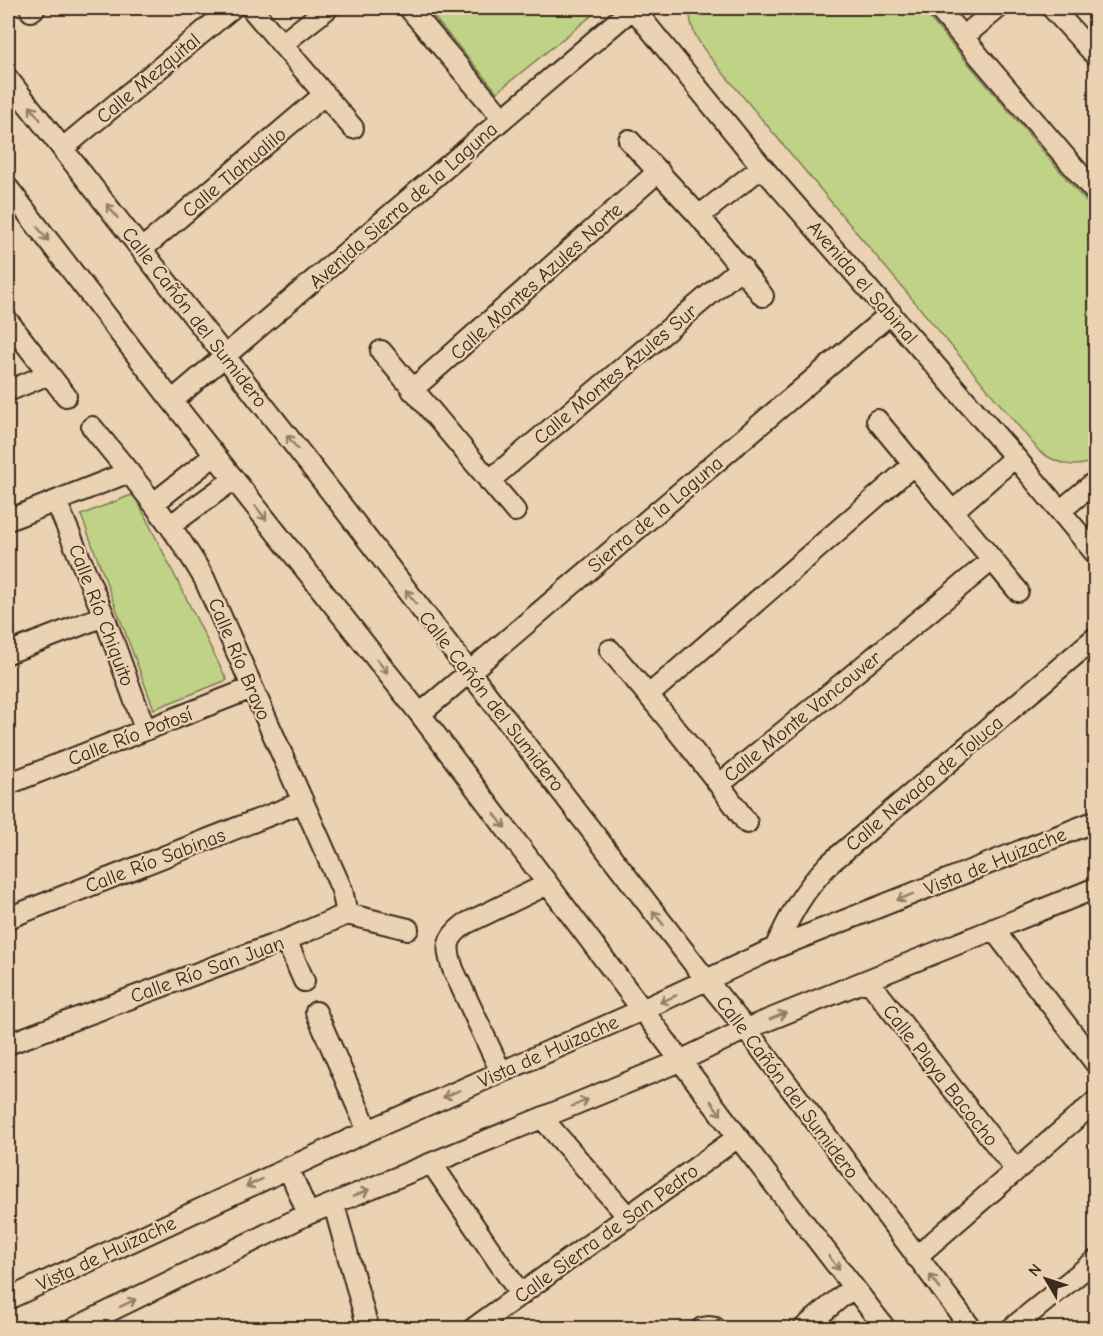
<svg xmlns="http://www.w3.org/2000/svg" width="1103" height="1336" font-family="'Comic Neue',sans-serif">
<rect width="100%" height="100%" fill="#ebd2b3"/>
<filter id="ink" filterUnits="userSpaceOnUse"><feTurbulence type="fractalNoise" baseFrequency=".0167" numOctaves="2"/><feDisplacementMap in="SourceGraphic" scale="12" xChannelSelector="R" yChannelSelector="G"/><feConvolveMatrix kernelMatrix="1 2 1 2 8 2 1 2 1" color-interpolation-filters="sRGB"/></filter>
<g filter="url(#ink)">
<!-- green -->
<path fill="#c0d286" stroke="#7e7e52" stroke-width="1.5" d="M 426,8 L 601,8 L 497,92 Z
M 690,8 L 921,8 L 1095,212 L 1095,459 C 1076,471 1057,463 1040,452 L 709,56 C 697,41 689,27 690,8 Z
M 134,494 L 227,680 L 154,709 L 81,515 Z"/>
<g fill="none" stroke-linecap="round" stroke-linejoin="round">
<!-- minor casing -->
<g stroke="#3b2a1e" stroke-width="24">
<path id="minor" d="M 251,8 L 353,128
M 409,8 L 503,119
M 633,8 L 762,167 L 1015,457 L 1096,554
M 938,8 L 1096,193
M 1052,8 L 1096,56
M 31,11 L 35,8
M 963,37 L 998,8
M 282,44 L 328,8
M 8,79 L 335,497 L 707,981 L 746,1029 L 971,1328
M 629,140 L 699,216 L 763,296
M 63,148 L 232,8
M 8,188 L 172,401 L 420,714 L 738,1137 L 885,1328
M 699,216 L 762,167
M 142,249 L 325,94
M 8,321 L 66,396
M 381,351 L 515,511
M 412,390 L 659,171
M 8,391 L 49,374
M 172,401 L 633,8
M 877,420 L 1018,591
M 92,427 C 132,476 172,523 204,578 L 342,890 L 347,914
M 489,481 L 742,267
M 56,501 L 104,616 L 145,729
M 154,503 L 215,455
M 1060,511 L 1096,481
M 952,512 L 1015,457
M 8,520 L 129,472
M 171,525 L 234,479
M 610,650 C 658,706 705,763 747,823
M 8,653 L 104,616
M 649,695 L 913,465
M 420,714 L 891,313
M 8,784 L 252,688
M 720,784 L 992,560
M 8,918 L 303,802
M 993,929 L 1096,1064
M 286,940 L 304,981
M 775,948 C 791,914 802,892 829,864 L 1096,637
M 868,980 L 1015,1169
M 316,1012 L 368,1131
M 8,1044 L 286,940 L 347,914 L 408,929
M 501,1072 L 453,969 C 446,947 445,939 465,924 L 548,884
M 543,1119 L 629,1218
M 432,1164 L 521,1295
M 288,1167 L 308,1214
M 334,1205 L 368,1328
M 916,1257 L 1096,1101
M 8,1299 L 368,1131 L 642,1010 L 775,948 L 1096,821
M 75,1328 L 308,1214 L 680,1061 L 746,1029 L 1096,888
M 474,1328 L 738,1137
M 702,1328 L 708,1327 L 715,1328
M 804,1328 L 853,1287
M 1012,1328 L 1096,1260"/>
</g>
<!-- minor -->
<use href="#minor" stroke="#ebd2b3" stroke-width="20"/>
</g>
<!-- one-way arrows -->
<defs><path id="oneway-shaft" d="M-6 0H5M1.5-3L5.5 0L1.5 3" fill="none" stroke-width="1.6" stroke-linecap="round" stroke-linejoin="round" transform="scale(1.5)"/></defs>
<g stroke="#937e68">
<use href="#oneway-shaft" transform="translate(35 113) rotate(-128)"/>
<use href="#oneway-shaft" transform="translate(112 211) rotate(-128)"/>
<use href="#oneway-shaft" transform="translate(43 234) rotate(52)"/>
<use href="#oneway-shaft" transform="translate(292 442) rotate(-128)"/>
<use href="#oneway-shaft" transform="translate(261 513) rotate(52)"/>
<use href="#oneway-shaft" transform="translate(411 597) rotate(-127)"/>
<use href="#oneway-shaft" transform="translate(382 666) rotate(52)"/>
<use href="#oneway-shaft" transform="translate(500 821) rotate(53)"/>
<use href="#oneway-shaft" transform="translate(905 897) rotate(158)"/>
<use href="#oneway-shaft" transform="translate(658 918) rotate(-128)"/>
<use href="#oneway-shaft" transform="translate(668 999) rotate(156)"/>
<use href="#oneway-shaft" transform="translate(778 1016) rotate(-22)"/>
<use href="#oneway-shaft" transform="translate(451 1094) rotate(156)"/>
<use href="#oneway-shaft" transform="translate(580 1103) rotate(-23)"/>
<use href="#oneway-shaft" transform="translate(716 1108) rotate(53)"/>
<use href="#oneway-shaft" transform="translate(254 1183) rotate(155)"/>
<use href="#oneway-shaft" transform="translate(361 1193) rotate(-23)"/>
<use href="#oneway-shaft" transform="translate(834 1263) rotate(53)"/>
<use href="#oneway-shaft" transform="translate(935 1282) rotate(-127)"/>
<use href="#oneway-shaft" transform="translate(128 1303) rotate(-26)"/>
</g>
</g>
<g text-anchor="middle" stroke-width="4.5" stroke-linejoin="round" paint-order="stroke">
<!-- street labels -->
<g font-size="20" fill="#3b2a1e" stroke="#ebd2b3">
<text transform="translate(148 78) rotate(-40)" y="7">Calle Mezquital</text>
<text transform="translate(234 172) rotate(-40)" y="7">Calle Tlahualilo</text>
<text transform="translate(403 205) rotate(-41)" y="7">Avenida Sierra de la Laguna</text>
<text transform="translate(536 281) rotate(-42)" y="7">Calle Montes Azules Norte</text>
<text transform="translate(863 282) rotate(49)" y="7">Avenida el Sabinal</text>
<text transform="translate(195 317) rotate(52)" y="7">Calle Cañón del Sumidero</text>
<text transform="translate(615 374) rotate(-40)" y="7">Calle Montes Azules Sur</text>
<text transform="translate(655 514) rotate(-40)" y="7">Sierra de la Laguna</text>
<text transform="translate(102 615) rotate(69)" y="7">Calle Río Chiquito</text>
<text transform="translate(240 659) rotate(67)" y="7">Calle Río Bravo</text>
<text transform="translate(492 701) rotate(52)" y="7">Calle Cañón del Sumidero</text>
<text transform="translate(802 716) rotate(-39)" y="7">Calle Monte Vancouver</text>
<text transform="translate(130 736) rotate(-21)" y="7">Calle Río Potosí</text>
<text transform="translate(924 783) rotate(-40)" y="7">Calle Nevado de Toluca</text>
<text transform="translate(155 860) rotate(-21)" y="7">Calle Río Sabinas</text>
<text transform="translate(995 861) rotate(-22)" y="7">Vista de Huizache</text>
<text transform="translate(207 969) rotate(-20)" y="7">Calle Río San Juan</text>
<text transform="translate(548 1051) rotate(-24)" y="7">Vista de Huizache</text>
<text transform="translate(941 1075) rotate(52)" y="7">Calle Playa Bacocho</text>
<text transform="translate(788 1087) rotate(53)" y="7">Calle Cañón del Sumidero</text>
<text transform="translate(606 1233) rotate(-36)" y="7">Calle Sierra de San Pedro</text>
<text transform="translate(106 1253) rotate(-25)" y="7">Vista de Huizache</text>
</g>
</g>
<!-- margin -->
<rect width="1103" height="1336" fill="none" stroke="#ebd2b3" stroke-width="30"/>
<rect x="15" y="15" width="1073" height="1306" fill="none" stroke="#3b2a1e" stroke-width="2" filter="url(#ink)"/>
<!-- north arrow -->
<g transform="translate(1046 1279) rotate(309)" stroke="#ebd2b3" stroke-width="4.5" paint-order="stroke">
<path d="M0-4.5L10 22L0 15L-10 22Z" fill="#3b2a1e"/>
<text y="-9" font-size="16" font-weight="bold" text-anchor="middle" fill="#3b2a1e">N</text>
</g>
</svg>
